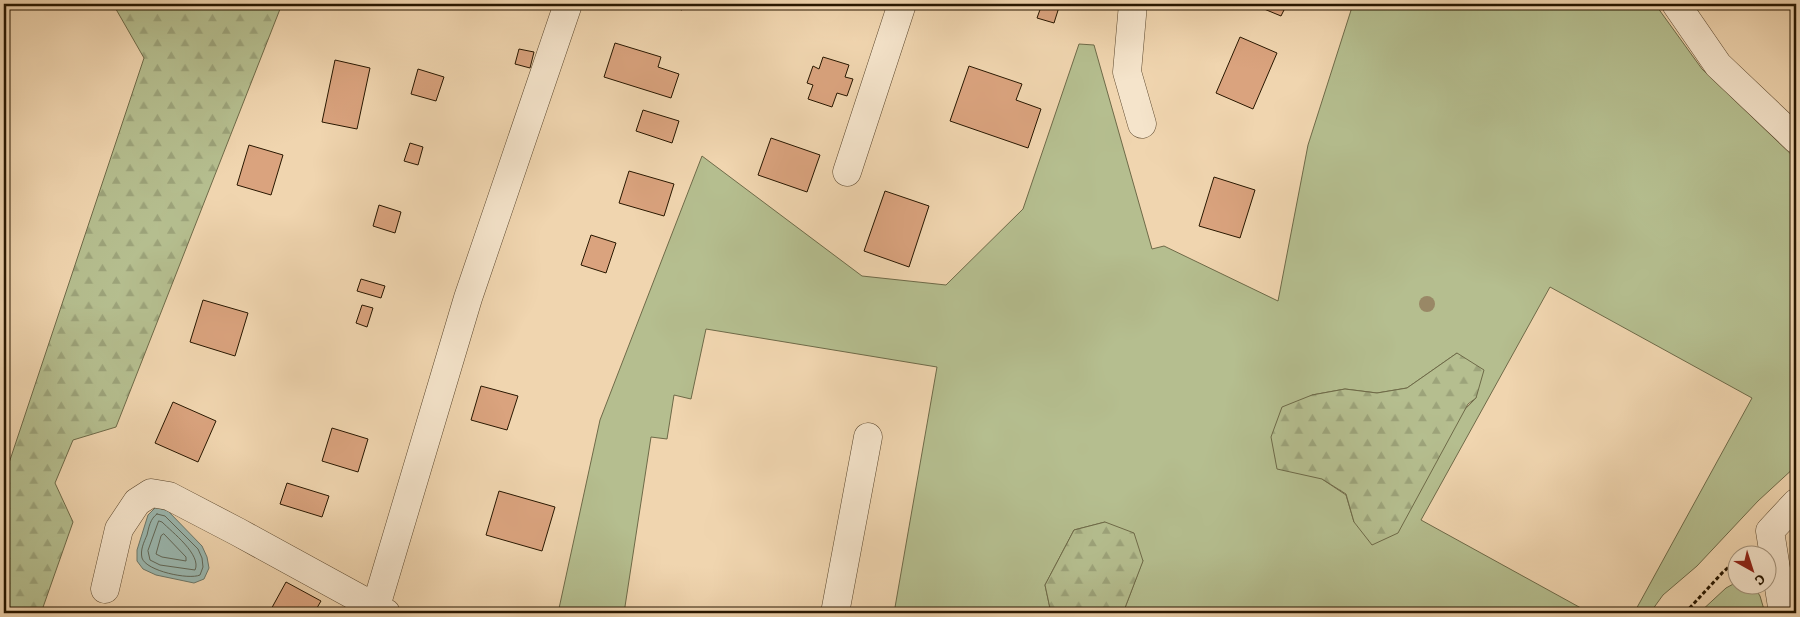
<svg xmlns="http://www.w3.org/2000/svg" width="1800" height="617" font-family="Alegreya,serif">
<defs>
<pattern id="forest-firs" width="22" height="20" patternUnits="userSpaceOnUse" patternTransform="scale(1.25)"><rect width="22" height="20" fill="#b5be8f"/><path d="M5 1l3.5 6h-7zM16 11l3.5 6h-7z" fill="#9ca37a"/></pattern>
</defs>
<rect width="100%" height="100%" fill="#f0d5af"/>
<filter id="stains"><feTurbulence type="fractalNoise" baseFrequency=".004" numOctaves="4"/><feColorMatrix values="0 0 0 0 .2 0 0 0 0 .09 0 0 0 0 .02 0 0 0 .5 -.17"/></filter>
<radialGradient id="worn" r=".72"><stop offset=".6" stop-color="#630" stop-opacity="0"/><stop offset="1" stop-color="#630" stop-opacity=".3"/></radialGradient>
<!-- green -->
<path fill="#b5be8f" stroke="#6e6a48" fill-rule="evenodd" d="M 1353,4 L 1655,4 L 1702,69 L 1796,159 L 1796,466 L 1758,501 L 1697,566 L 1663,595 L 1650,613 L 1634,613 L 1752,398 L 1550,287 L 1421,520 L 1590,613 L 1123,613 L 1143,560 L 1105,522 L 1074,530 L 1045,585 L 1051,613 L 894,613 L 937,367 L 706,329 L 691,399 L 674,395 L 667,439 L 651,437 L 624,613 L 558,613 L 600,420 L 702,156 L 862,276 L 946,285 L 1023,209 L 1079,44 L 1094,45 L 1152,249 L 1164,246 L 1278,301 L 1308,145 ZM 1457,353 L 1476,398 L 1354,522 L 1346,495 L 1322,479 L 1312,395 L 1345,389 L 1377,393 L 1407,388 Z
M 1737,582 L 1738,584 L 1753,585 L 1760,596 L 1765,613 L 1699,613 L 1726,588 Z"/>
<!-- forest -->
<path fill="url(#forest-firs)" stroke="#6e6a48" d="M 113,4 L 282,4 L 116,427 L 73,440 L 55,483 L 73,522 L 41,613 L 4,613 L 4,478 L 144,58 Z
M 1457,353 L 1484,370 L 1476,398 L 1468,404 L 1398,533 L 1372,545 L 1354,522 L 1346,494 L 1322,479 L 1277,469 L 1271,437 L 1282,407 L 1312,395 L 1345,389 L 1377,393 L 1407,388 Z
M 1105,522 L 1134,533 L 1143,561 L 1123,613 L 1051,613 L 1045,585 L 1074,530 Z"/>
<!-- water -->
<path fill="#9bb8b0" stroke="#6d786a" d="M 156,507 L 168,511 L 202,546 L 207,557 L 209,568 L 204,579 L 194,583 L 156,575 L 143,569 L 137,561 L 137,550 L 148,515 Z"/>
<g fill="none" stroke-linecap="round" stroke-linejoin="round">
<!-- shore -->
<path stroke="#626858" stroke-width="1" d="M 157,514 L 165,516 L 198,549 L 202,558 L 203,567 L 200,575 C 189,580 146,571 142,558 C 140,550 144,542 147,535 C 149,527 150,519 157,514 Z
M 159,521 L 162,522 C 172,532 202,555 195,570 L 160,565 L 150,560 L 148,551 Z
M 164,534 L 186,557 L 186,561 L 162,557 L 156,554 L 161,536 Z"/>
</g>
<!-- building -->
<path fill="#daa37e" stroke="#281700" d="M 662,4 L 683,4 L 682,10 Z
M 1042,4 L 1060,4 L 1054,23 L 1037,18 Z
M 1252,4 L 1287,4 L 1281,16 Z
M 1240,37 L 1277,53 L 1253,109 L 1216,93 Z
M 615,43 L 661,57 L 658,67 L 679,74 L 671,98 L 604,77 Z
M 519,49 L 534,52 L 530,68 L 515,64 Z
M 823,57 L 849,65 L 845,77 L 853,79 L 847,96 L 837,93 L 832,107 L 808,99 L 813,85 L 807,83 L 813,66 L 819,69 Z
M 335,60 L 370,68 L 357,129 L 322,122 Z
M 969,66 L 1022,84 L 1016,100 L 1041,109 L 1028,148 L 950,121 Z
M 418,69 L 444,77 L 436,101 L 411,94 Z
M 643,110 L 679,121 L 672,143 L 636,131 Z
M 771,138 L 820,155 L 807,192 L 758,175 Z
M 410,143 L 423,147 L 418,165 L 404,161 Z
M 249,145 L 283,155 L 271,195 L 237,185 Z
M 629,171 L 674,184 L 664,216 L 619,203 Z
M 1214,177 L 1255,190 L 1240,238 L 1199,226 Z
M 885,191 L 929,206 L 909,267 L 864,251 Z
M 379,205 L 401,212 L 395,233 L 373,226 Z
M 591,235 L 616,243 L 606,273 L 581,265 Z
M 361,279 L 385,286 L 381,298 L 357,291 Z
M 203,300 L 248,313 L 235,356 L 190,342 Z
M 362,305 L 373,308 L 367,327 L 356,323 Z
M 481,386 L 518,396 L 507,430 L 471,420 Z
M 173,402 L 216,421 L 198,462 L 155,443 Z
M 332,428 L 368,439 L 358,472 L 322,461 Z
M 287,483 L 329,496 L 322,517 L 280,504 Z
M 499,491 L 555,507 L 542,551 L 486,535 Z
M 286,582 L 321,601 L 314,613 L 269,613 Z"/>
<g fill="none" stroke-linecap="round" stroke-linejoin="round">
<!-- minor casing -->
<g stroke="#5a462c" stroke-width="29">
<path id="minor" d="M 1133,4 L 1127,72 L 1142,124
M 1676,4 L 1718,65 L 1796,139
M 847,172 L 902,4
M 105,589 L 119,529 L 137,502 L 151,493 L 169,496 L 238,532 L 386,613
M 374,613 L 468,298 L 568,4
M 835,613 L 868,437
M 1783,613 L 1770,531 L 1796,503"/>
</g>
<!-- path -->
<path stroke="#281700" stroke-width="3" stroke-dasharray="4 2.5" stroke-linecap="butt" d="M 1685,613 L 1723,572 L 1738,559"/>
<!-- minor -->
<use href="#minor" stroke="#f5e4cb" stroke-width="28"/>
</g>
<!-- trees -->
<circle fill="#986" cx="1427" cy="304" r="8"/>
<!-- margin -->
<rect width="1800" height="617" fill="none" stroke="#f0d5af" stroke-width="20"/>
<rect x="5" y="5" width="1790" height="607" fill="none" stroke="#281700" stroke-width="2.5"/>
<rect x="10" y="10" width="1780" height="597" fill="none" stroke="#281700"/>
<!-- north arrow -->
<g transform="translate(1752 570) rotate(141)"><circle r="24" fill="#f5e4cb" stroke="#a3927a"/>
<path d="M0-4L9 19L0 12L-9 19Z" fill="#8f2418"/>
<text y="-8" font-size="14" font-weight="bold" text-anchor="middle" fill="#281700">С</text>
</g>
<rect width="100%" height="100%" filter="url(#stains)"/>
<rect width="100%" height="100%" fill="url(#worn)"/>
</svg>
